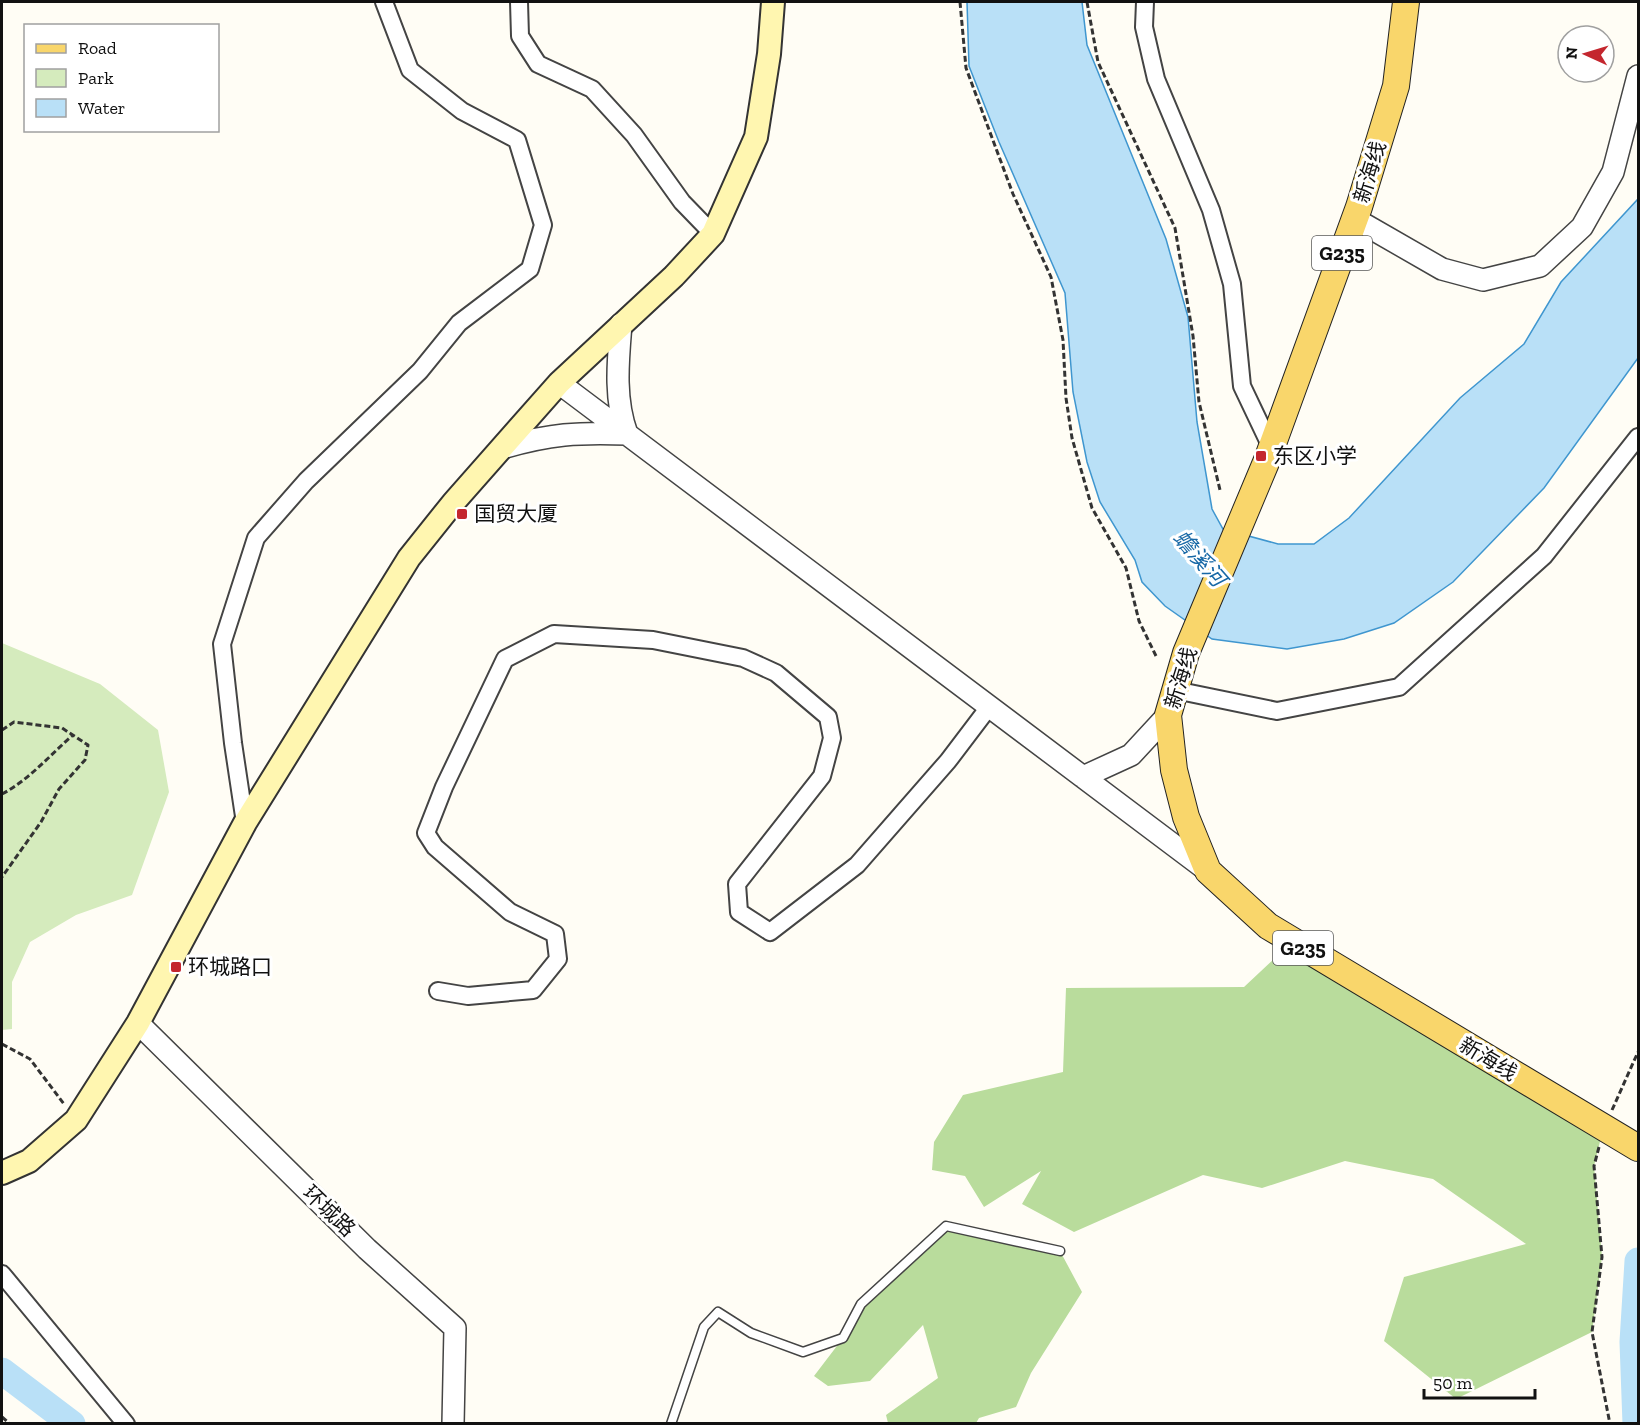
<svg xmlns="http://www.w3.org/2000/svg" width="1640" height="1425" font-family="'Zilla Slab','Noto Sans SC',serif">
<rect width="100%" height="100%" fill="#fffdf5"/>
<!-- green -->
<path fill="#d5ebbd" d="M 2,643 L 100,684 L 158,730 L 169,792 L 132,895 L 76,915 L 30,942 L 12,982 L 12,1029 L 2,1030 Z"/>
<!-- forest -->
<path fill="#b9dc9c" d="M 1301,946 L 1603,1129 L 1594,1166 L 1602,1257 L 1592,1332 L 1456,1399 L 1384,1341 L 1404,1277 L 1526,1244 L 1433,1179 L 1345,1161 L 1262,1188 L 1203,1175 L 1074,1232 L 1022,1204 L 1041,1171 L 984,1207 L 965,1176 L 932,1170 L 934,1142 L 963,1095 L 1063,1072 L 1066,988 L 1244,987 L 1276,957 Z
M 946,1226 L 1060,1251 L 1082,1292 L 1031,1373 L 1016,1407 L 979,1418 L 976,1423 L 888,1423 L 886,1415 L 938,1378 L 923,1325 L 870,1381 L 828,1386 L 814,1376 L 843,1338 L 861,1304 Z"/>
<!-- water -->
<path fill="#b9e0f7" stroke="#3f96cf" stroke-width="1.5" d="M 967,2 L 1082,2 L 1087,45 L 1166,239 L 1188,317 L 1197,422 L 1212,509 L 1223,529 L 1278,544 L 1314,544 L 1349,518 L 1460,398 L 1524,344 L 1561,282 L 1638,199 L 1638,358 L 1544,488 L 1453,582 L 1394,623 L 1344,639 L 1287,649 L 1212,639 L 1165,606 L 1142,582 L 1135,560 L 1100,502 L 1087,462 L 1073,392 L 1065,293 L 999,142 L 969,66 Z"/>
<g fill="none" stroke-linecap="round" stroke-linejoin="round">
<!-- river -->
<path stroke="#b9e0f7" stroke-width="27" d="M 2,1371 L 72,1424
M 1636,1424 L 1633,1342 L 1638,1261"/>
<!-- service casing -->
<g stroke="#444" stroke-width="11">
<path id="service" d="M 671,1424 L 704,1327 L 718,1312 L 751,1333 L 803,1352 L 843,1338 L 861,1304 L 946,1226 L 1060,1251"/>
</g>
<!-- minor casing -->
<g stroke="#444" stroke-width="20">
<path id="minor" d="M 519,2 L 520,36 L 538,64 L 592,89 L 634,135 L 682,202 L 713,234
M 1145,2 L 1144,27 L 1156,79 L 1211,210 L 1232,284 L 1242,386 L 1271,447
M 1175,690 L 1277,711 L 1399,687 L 1544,556 L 1638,437
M 245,823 L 233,743 L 222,644 L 256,538 L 306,481 L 420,371 L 459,323 L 530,269 L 543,225 L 517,140 L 462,111 L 410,70 L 384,2
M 438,991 L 468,996 L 533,990 L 558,959 L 555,934 L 510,912 L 435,847 L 426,833 L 444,787 L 505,659 L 554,634 L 653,640 L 743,658 L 776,673 L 828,717 L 832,738 L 822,776 L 737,884 L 739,912 L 770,932 L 857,865 L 948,761 L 989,707
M 2,1274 L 126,1424"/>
</g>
<!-- tertiary casing -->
<g stroke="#444" stroke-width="24">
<path id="tertiary" d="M 1355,219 L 1442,269 L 1483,280 L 1540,266 L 1582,227 L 1613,172 L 1638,76
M 559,383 L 1208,871
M 502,448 C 549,434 579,432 627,434 C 614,399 618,361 621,324
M 1083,777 L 1131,755 L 1168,715
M 138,1023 L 367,1249 L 455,1328 L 453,1424"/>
</g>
<!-- secondary casing -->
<g stroke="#333" stroke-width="26">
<path id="secondary" d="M 2,1173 L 29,1161 L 76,1120 L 138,1023 L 245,823 L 409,558 L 453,503 L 559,383 L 674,276 L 713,234 L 756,137 L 769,54 L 773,2"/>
</g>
<!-- primary casing -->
<g stroke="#222" stroke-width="28">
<path id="primary" d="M 1406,2 L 1396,86 L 1359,207 L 1267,460 L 1186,653 L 1168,715 L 1174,770 L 1186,817 L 1208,871 L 1268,926 L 1638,1148"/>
</g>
<!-- path -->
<path stroke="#333" stroke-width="3" stroke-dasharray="6 3" stroke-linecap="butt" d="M 960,2 L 966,68 L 1013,194 L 1051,277 L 1063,340 L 1066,398 L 1072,438 L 1092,508 L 1126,568 L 1139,621 L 1156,656
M 1087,2 L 1098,62 L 1175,228 L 1193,336 L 1199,402 L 1220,490
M 2,730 L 14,722 L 62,728 L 88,745 L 85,760 L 59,789 L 41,822 L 2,877
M 2,794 C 29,780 50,755 73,735
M 2,1044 L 30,1059 L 64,1104
M 1612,1110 L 1638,1052
M 1599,1147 L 1594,1166 L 1602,1257 L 1592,1332 L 1610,1424
M 2,1417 L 10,1424"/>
<!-- service -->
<use href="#service" stroke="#fff" stroke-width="8"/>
<!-- minor -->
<use href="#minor" stroke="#fff" stroke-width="16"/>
<!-- tertiary -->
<use href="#tertiary" stroke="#fff" stroke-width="21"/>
<!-- secondary -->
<use href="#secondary" stroke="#fff6b0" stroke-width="22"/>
<!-- primary -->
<use href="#primary" stroke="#f9d66b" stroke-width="26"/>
</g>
<!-- markers -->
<g fill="#c4262e" stroke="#fff" stroke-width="2">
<rect x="1255" y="450" width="12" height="12" rx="3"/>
<rect x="456" y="508" width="12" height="12" rx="3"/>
<rect x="170" y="961" width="12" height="12" rx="3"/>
</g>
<g text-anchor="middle" stroke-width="6" stroke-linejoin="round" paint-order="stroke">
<!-- shield labels -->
<g fill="#fff" stroke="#585858" stroke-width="1.5">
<rect x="1312" y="236" width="60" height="34" rx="4.5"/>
<rect x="1273" y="931" width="60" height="34" rx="4.5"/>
</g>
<g font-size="20" font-weight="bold" fill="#111">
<text x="1342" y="260">G235</text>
<text x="1303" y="955">G235</text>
</g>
<!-- street labels -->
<g font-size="21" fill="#111" stroke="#fff">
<text transform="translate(1370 172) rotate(-73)" y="7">新海线</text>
<text transform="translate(1181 678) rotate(-73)" y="7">新海线</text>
<text transform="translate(1488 1059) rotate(31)" y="7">新海线</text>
<text transform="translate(329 1211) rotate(44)" y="7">环城路</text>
</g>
<!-- poi labels -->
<g font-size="21" fill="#111" stroke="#fff" text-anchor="start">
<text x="1273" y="463">东区小学</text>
<text x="474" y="521">国贸大厦</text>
<text x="188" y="974">环城路口</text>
</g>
<!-- water labels -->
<g font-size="22" font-style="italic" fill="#1768a6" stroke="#fff">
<text transform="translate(1200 558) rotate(49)" y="8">蟾溪河</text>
</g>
</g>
<!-- border -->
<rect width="1640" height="1425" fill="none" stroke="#111111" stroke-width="6"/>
<!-- legend -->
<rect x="24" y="24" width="195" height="108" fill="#ffffff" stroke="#a0a0a0" stroke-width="1.5"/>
<rect x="36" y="44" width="30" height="9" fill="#f9d66b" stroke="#a0a0a0" stroke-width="1.5"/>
<text x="78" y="54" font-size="18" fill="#111111">Road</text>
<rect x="36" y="69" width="30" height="18" fill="#d5ebbd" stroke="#a0a0a0" stroke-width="1.5"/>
<text x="78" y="84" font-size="18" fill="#111111">Park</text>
<rect x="36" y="99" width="30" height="18" fill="#b9e0f7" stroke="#a0a0a0" stroke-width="1.5"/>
<text x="78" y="114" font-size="18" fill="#111111">Water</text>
<!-- north arrow -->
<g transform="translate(1586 54) rotate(274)"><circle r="28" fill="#ffffff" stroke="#a0a0a0" stroke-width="1.5"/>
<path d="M0-4.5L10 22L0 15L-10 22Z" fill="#c4262e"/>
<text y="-9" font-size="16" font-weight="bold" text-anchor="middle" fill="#111111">N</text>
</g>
<!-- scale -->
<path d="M1424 1389v9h111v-9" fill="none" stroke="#111111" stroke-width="3"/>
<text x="1433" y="1389" font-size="18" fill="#111111" stroke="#ffffff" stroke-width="4.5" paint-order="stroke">50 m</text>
</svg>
